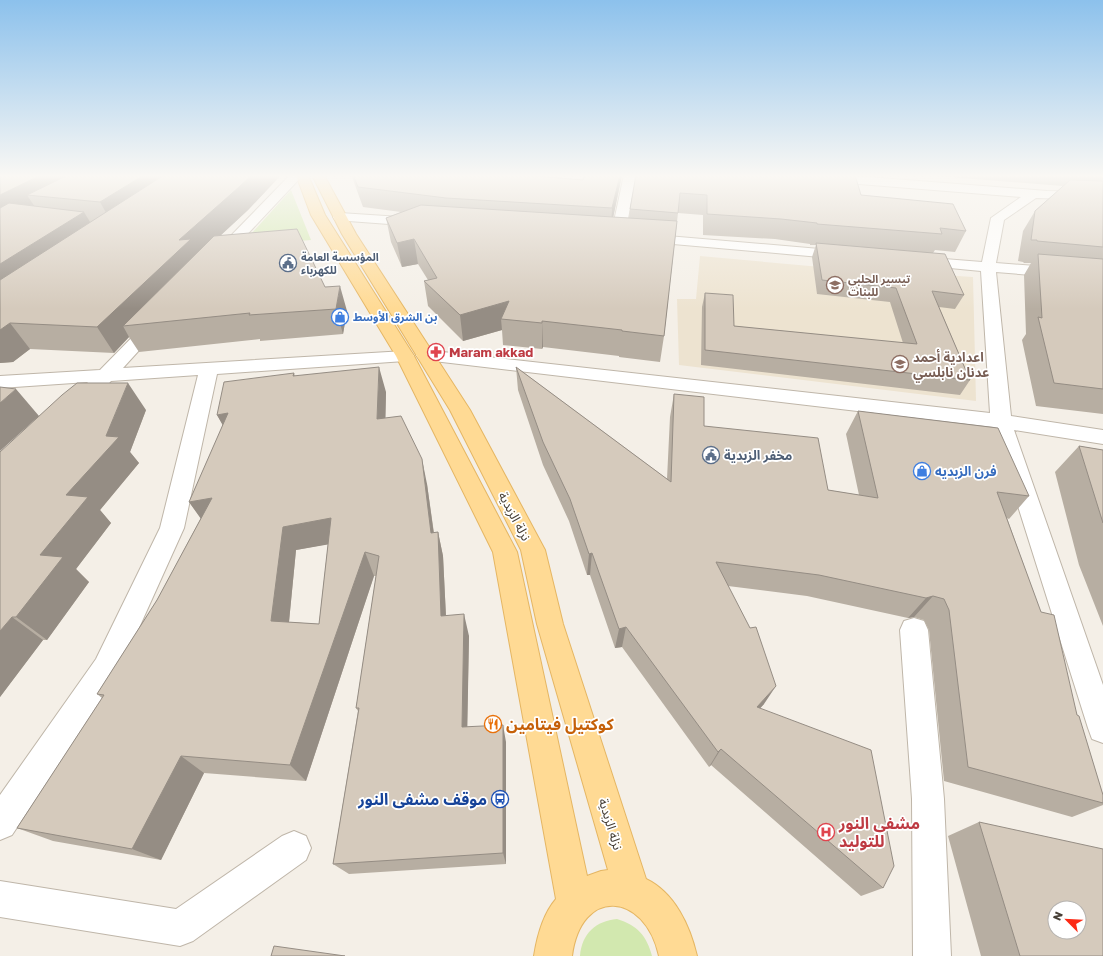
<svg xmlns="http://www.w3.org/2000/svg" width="1103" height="956" font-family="'Golos Text','Noto Sans Arabic',sans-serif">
<rect width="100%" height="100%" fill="#f4efe7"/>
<!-- education -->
<path fill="#ede3d0" d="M 700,256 L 832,268 L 973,277 L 976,401 L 679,365 L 677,299 L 696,299 Z"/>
<!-- green -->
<path fill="#d2e8af" d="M 291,190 L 311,240 L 240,246 Z
M 617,919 C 637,925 647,936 652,956 L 580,956 C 582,933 596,921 617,919 Z"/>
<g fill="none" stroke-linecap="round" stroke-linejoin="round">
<!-- minor casing -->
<g stroke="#bfb6a9" stroke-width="2">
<path id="minor" d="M 290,175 L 303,175 L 225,258 L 220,259 L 215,258 L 213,255 L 215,252 Z
M 624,175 L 636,175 L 625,235 L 623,238 L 618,239 L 613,238 L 611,235 Z
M 791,175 L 842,175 L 1047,191 L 1103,192 L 1103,200 L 1036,198 L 1004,220 L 996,263 L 1103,271 L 1103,281 L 996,272 L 1011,416 L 1103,430 L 1103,444 L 1014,430 L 1103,685 L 1103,743 L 1092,739 L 1088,728 L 993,427 L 425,360 L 419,359 L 416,355 L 419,351 L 425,350 L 990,413 L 981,271 L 919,265 L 914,264 L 912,261 L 914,258 L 919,257 L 982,262 L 991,218 L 1021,197 L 797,179 L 793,178 Z
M 340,213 L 416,218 L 421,219 L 423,222 L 421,225 L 416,226 L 335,220 L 333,217 L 335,214 Z
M 644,234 L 843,251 L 848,252 L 850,255 L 848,258 L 843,259 L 639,241 L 637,238 L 639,235 Z
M 155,319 L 161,320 L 163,324 L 123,368 L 405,351 L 411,352 L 414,356 L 411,360 L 405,361 L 217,374 L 184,528 L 116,679 L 12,835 L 0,840 L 0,795 L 96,659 L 160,528 L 198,375 L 111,381 L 85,409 L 78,410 L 71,409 L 68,404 L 88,382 L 0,388 L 0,376 L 100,370 L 149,320 Z
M 914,618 L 924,621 L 928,630 L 944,799 L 951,956 L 913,956 L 912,799 L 900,630 L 904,621 Z
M 294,831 L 306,836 L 311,848 L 306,860 L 193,941 L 180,946 L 0,917 L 0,881 L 176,909 L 282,836 Z"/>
</g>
<!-- major casing -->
<g stroke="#e5b663" stroke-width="2">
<path id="major" d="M 296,175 L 308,175 L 325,215 L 414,356 L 517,552 L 587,876 L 601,871 L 608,870 L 537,624 L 521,550 L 450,410 L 342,234 L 312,175 L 324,175 L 356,234 L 470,410 L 545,550 L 563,624 L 646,879 C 675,893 690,926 697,956 L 659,956 C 645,892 581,886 572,956 L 534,956 C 537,937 543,914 556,899 L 493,552 L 396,356 L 311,215 Z"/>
</g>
<!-- minor -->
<use href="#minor" fill="#fff" fill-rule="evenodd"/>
<!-- major -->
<use href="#major" fill="#ffda94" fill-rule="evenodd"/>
</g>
<!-- wall -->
<path fill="#b7aea2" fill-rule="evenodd" d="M 0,175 L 281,175 L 248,210 L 220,236 L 325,287 L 347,311 L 343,334 L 260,341 L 260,339 L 139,352 L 129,337 L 114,353 L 30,349 L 13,362 L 0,363 Z
M 345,175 L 530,175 L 583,180 L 622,175 L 613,217 L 629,218 L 630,209 L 636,175 L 861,195 L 966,231 L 955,252 L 935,250 L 933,253 L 964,295 L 955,309 L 939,307 L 970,380 L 960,395 L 701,365 L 702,307 L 705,293 L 734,326 L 903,343 L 890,302 L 817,294 L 812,257 L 816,245 L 810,245 L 810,244 L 775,239 L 703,235 L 703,215 L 678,213 L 664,336 L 660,362 L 619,357 L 619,356 L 543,347 L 542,349 L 503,345 L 502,330 L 463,341 L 428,306 L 424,281 L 428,280 L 418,264 L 402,267 L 391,242 L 386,218 L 401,212 L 363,207 L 352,177 L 346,176 Z
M 931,175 L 1103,175 L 1103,414 L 1036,406 L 1022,340 L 1026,334 L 1024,275 L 1031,263 L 1024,263 L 1023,262 L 1018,261 L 1023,231 L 1035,211 L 1063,186 L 936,176 Z
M 516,367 L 667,479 L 670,417 L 674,394 L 704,426 L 828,490 L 859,495 L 846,434 L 858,411 L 1029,496 L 1009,519 L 1007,518 L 1077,715 L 1103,795 L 1103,805 L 1072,817 L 944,781 L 929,630 L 924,620 L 914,617 L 908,618 L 807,596 L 728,586 L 764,704 L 760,708 L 883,888 L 861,896 L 711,765 L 709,767 L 622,647 L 615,648 L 590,575 L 587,575 L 569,521 L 543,465 L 518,390 Z
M 294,373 L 295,376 L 386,392 L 385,418 L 427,484 L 434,533 L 438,532 L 443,556 L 446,616 L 469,636 L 467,727 L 506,742 L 506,864 L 349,874 L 333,864 L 358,711 L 356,708 L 376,576 L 374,576 L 306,781 L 204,773 L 161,860 L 53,841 L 17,828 L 102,698 L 97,694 L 157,600 L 201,518 L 189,502 L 223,425 L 217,415 ZM 328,544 L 319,624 L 289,622 L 296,550 Z
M 146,410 L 130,452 L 139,463 L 100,510 L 111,523 L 76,569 L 89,582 L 47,640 L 43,640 L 0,697 L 0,452 Z
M 1079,446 L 1103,450 L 1103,626 L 1079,565 L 1055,472 Z
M 979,822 L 1103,956 L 981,956 L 948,836 Z"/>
<!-- shaded-wall -->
<path fill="#958d84" d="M 41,175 L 97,175 L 27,195 L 35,207 L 0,225 L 0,195 Z
M 144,175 L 187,175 L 113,225 L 100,202 Z
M 252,175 L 281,175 L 248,210 L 123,326 L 129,337 L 114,353 L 97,327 L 179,240 Z
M 620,175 L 622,175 L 611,228 L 612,208 Z
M 84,212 L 98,235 L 0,300 L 0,264 Z
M 414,239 L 418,264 L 402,267 L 397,243 Z
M 340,286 L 347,311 L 343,334 L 336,309 Z
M 509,301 L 501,319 L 502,330 L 463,341 L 460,315 Z
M 542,321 L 543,347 L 542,349 Z
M 10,323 L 30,349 L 13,362 L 0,363 L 0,330 Z
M 379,367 L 386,392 L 385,444 L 377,419 Z
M 128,383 L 146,410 L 130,452 L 139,463 L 100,510 L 111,523 L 76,569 L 89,582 L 47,640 L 16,617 L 40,555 L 66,495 L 106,436 Z
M 16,389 L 39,416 L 0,451 L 0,403 Z
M 228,413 L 231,440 L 217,415 Z
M 422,459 L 427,484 L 437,557 L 431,533 Z
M 212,498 L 206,526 L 189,502 Z
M 331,518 L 342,542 L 296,550 L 287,642 L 271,621 L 283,527 Z
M 438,532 L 443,556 L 447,638 L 441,616 Z
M 365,552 L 374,576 L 306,781 L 290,765 Z
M 592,553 L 590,575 L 587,575 L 589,554 Z
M 933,596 L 914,617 L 908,618 L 926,598 Z
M 464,614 L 469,636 L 467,745 L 462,727 Z
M 12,617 L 43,640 L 0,697 L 0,631 Z
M 626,627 L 622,647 L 615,648 L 619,629 Z
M 776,686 L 764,704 L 746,724 L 757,707 Z
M 503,725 L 506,742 L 506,864 L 503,853 Z
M 721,749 L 711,765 L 709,767 L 718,752 Z
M 181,756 L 204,773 L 161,860 L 132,849 Z"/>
<!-- building -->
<path fill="#d5cabc" stroke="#958d84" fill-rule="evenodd" d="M 0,175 L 41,175 L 0,195 Z
M 68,175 L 144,175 L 100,202 L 27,195 Z
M 164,175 L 252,175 L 239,187 L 179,240 L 191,239 L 97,327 L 10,323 L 0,330 L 0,280 Z
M 353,175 L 525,175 L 583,180 L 585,175 L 620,175 L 612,208 L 446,198 L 358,187 Z
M 636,175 L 855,175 L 861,195 L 953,204 L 966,231 L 940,228 L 942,234 L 817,224 L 817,223 L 781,219 L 707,214 L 707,195 L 680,193 L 678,213 L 630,209 Z
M 1070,180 L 1103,181 L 1103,247 L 1037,241 L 1037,240 L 1031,240 L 1035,211 Z
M 9,203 L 84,212 L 0,264 L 0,208 Z
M 421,205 L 677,221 L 664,336 L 622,331 L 622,330 L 542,321 L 542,323 L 501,319 L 509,301 L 460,315 L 424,281 L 437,278 L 414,239 L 397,243 L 386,218 Z
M 297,229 L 325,287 L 340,286 L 336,309 L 249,315 L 250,313 L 123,326 L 214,236 Z
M 816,243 L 945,254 L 964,295 L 932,291 L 970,380 L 705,350 L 705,293 L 733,295 L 734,326 L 917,344 L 896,288 L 822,280 Z
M 1038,254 L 1103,259 L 1103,389 L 1054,383 L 1038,317 L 1042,318 Z
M 379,367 L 377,419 L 401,416 L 422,459 L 431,533 L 438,532 L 441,616 L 464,614 L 462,727 L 503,725 L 503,853 L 333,864 L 359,708 L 356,708 L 379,556 L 365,552 L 290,765 L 181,756 L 132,849 L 17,828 L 104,695 L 97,694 L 157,600 L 212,498 L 189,502 L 228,413 L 217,415 L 224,382 L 294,373 L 293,376 ZM 331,518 L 319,624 L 271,621 L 283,527 Z
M 516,367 L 671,482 L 674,394 L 704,397 L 704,426 L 818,438 L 828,490 L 878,498 L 858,411 L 998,428 L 1029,496 L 997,492 L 1041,612 L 1054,615 L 1077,715 L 1079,716 L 1103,795 L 1103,803 L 968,767 L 949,610 L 944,599 L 933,596 L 926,598 L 819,575 L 716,562 L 750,628 L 756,627 L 776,686 L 757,707 L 871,750 L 894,866 L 883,888 L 721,749 L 718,752 L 626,627 L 619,629 L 592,553 L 589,554 L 570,499 L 543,442 Z
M 77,383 L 128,383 L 106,436 L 119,437 L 66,495 L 88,497 L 40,555 L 63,557 L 16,617 L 12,617 L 0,631 L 0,452 L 62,395 Z
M 0,387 L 16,389 L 0,403 Z
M 1079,446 L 1103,450 L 1103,523 Z
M 979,822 L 1103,849 L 1103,956 L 1020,956 ZM 1055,908 L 1079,908 L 1079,932 L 1055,932 Z
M 274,946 L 345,956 L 271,956 Z"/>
<!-- sky -->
<linearGradient id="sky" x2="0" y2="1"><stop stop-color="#8cc1ec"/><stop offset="0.57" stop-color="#faf8f4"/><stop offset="1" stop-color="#faf8f4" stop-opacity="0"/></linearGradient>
<rect width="1103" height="309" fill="url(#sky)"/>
<!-- icons -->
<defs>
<g id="civic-ring" transform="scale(0.9)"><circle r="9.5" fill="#fff" stroke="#5c6f8a" stroke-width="1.5"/><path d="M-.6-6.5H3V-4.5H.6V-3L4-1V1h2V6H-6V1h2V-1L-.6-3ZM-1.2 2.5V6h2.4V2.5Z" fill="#5c6f8a"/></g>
<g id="school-ring" transform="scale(0.9)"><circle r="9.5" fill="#fff" stroke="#8d6e63" stroke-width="1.5"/><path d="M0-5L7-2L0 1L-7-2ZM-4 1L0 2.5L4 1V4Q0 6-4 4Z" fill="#8d6e63"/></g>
<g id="shop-ring" transform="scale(0.9)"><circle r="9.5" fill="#fff" stroke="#3f7fe0" stroke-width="1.5"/><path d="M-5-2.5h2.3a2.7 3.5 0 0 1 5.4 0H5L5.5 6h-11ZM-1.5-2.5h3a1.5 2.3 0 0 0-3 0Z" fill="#3f7fe0"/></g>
<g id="pharmacy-ring" transform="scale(0.9)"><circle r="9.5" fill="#fff" stroke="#e0444e" stroke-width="1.5"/><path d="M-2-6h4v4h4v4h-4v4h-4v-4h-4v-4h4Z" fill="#e0444e"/></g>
<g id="restaurant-ring" transform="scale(0.9)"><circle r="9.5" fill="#fff" stroke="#e8710a" stroke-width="1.5"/><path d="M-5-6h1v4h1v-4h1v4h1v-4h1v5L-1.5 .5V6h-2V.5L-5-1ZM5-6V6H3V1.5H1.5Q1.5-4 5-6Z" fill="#e8710a"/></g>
<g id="bus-ring" transform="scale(0.9)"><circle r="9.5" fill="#fff" stroke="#1a4fb4" stroke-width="1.5"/><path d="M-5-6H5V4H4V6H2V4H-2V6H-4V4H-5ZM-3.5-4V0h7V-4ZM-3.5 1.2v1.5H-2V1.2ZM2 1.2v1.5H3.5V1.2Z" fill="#1a4fb4"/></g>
<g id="hospital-ring" transform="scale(0.9)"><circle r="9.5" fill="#fff" stroke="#e0444e" stroke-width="1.5"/><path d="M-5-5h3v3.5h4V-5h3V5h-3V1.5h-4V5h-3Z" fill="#e0444e"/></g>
</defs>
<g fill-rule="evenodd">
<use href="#civic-ring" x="288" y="263"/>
<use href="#school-ring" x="835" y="285"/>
<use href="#shop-ring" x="340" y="317"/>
<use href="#pharmacy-ring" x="436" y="352"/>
<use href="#school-ring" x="900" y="364"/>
<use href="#civic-ring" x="711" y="455"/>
<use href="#shop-ring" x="922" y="471"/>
<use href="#restaurant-ring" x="493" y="724"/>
<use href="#bus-ring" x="500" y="799"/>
<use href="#hospital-ring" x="826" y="832"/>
</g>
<g text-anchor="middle" stroke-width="3.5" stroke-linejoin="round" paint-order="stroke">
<!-- far-service labels -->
<g font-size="11" font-weight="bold" fill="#4e5e75" stroke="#fff" text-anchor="start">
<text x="301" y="261">المؤسسة العامة<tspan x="301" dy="13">للكهرباء</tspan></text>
</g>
<!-- far-education labels -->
<g font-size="11" font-weight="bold" fill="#785e54" stroke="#fff" text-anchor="start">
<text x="848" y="283">تيسير الحلبي<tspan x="848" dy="13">للبنات</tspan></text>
</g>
<!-- far-shop labels -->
<g font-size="11" font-weight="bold" fill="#366cbe" stroke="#fff" text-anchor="start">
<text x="353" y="321">بن الشرق الأوسط</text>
</g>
<!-- health labels -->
<g font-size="13" font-weight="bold" fill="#be3a42" stroke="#fff" text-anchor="start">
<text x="449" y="357">Maram akkad</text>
</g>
<!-- education labels -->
<g font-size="13" font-weight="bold" fill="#785e54" stroke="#fff" text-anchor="start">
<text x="913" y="362">اعدادية أحمد<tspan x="913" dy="15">عدنان نابلسي</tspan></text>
</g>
<!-- service labels -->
<g font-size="13" font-weight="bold" fill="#4e5e75" stroke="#fff" text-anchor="start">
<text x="724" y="460">مخفر الزبدية</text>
</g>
<!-- shop labels -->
<g font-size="13" font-weight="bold" fill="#366cbe" stroke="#fff" text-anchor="start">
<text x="935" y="476">فرن الزبديه</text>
</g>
<!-- street labels -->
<g font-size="13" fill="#473f36" stroke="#fff">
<text transform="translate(515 516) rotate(62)" y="5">نزلة الزبدية</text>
<text transform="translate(611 824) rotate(73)" y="5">نزلة الزبدية</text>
</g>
<!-- near-food labels -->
<g font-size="16" font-weight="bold" fill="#c56008" stroke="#fff" text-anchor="start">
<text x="506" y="730">كوكتيل فيتامين</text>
</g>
<!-- near-transit labels -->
<g font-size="16" font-weight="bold" fill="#164399" stroke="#fff" text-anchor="end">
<text x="487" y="805">موقف مشفى النور</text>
</g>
<!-- near-health labels -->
<g font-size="16" font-weight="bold" fill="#be3a42" stroke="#fff" text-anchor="start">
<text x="839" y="829">مشفى النور<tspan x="839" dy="18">للتوليد</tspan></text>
</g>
</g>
<!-- north arrow -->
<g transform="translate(1067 920) rotate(294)"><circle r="19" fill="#ffffff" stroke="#b5b2af"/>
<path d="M0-3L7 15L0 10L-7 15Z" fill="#fc2a15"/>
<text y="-6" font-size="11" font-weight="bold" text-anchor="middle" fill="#473f36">N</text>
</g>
</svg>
